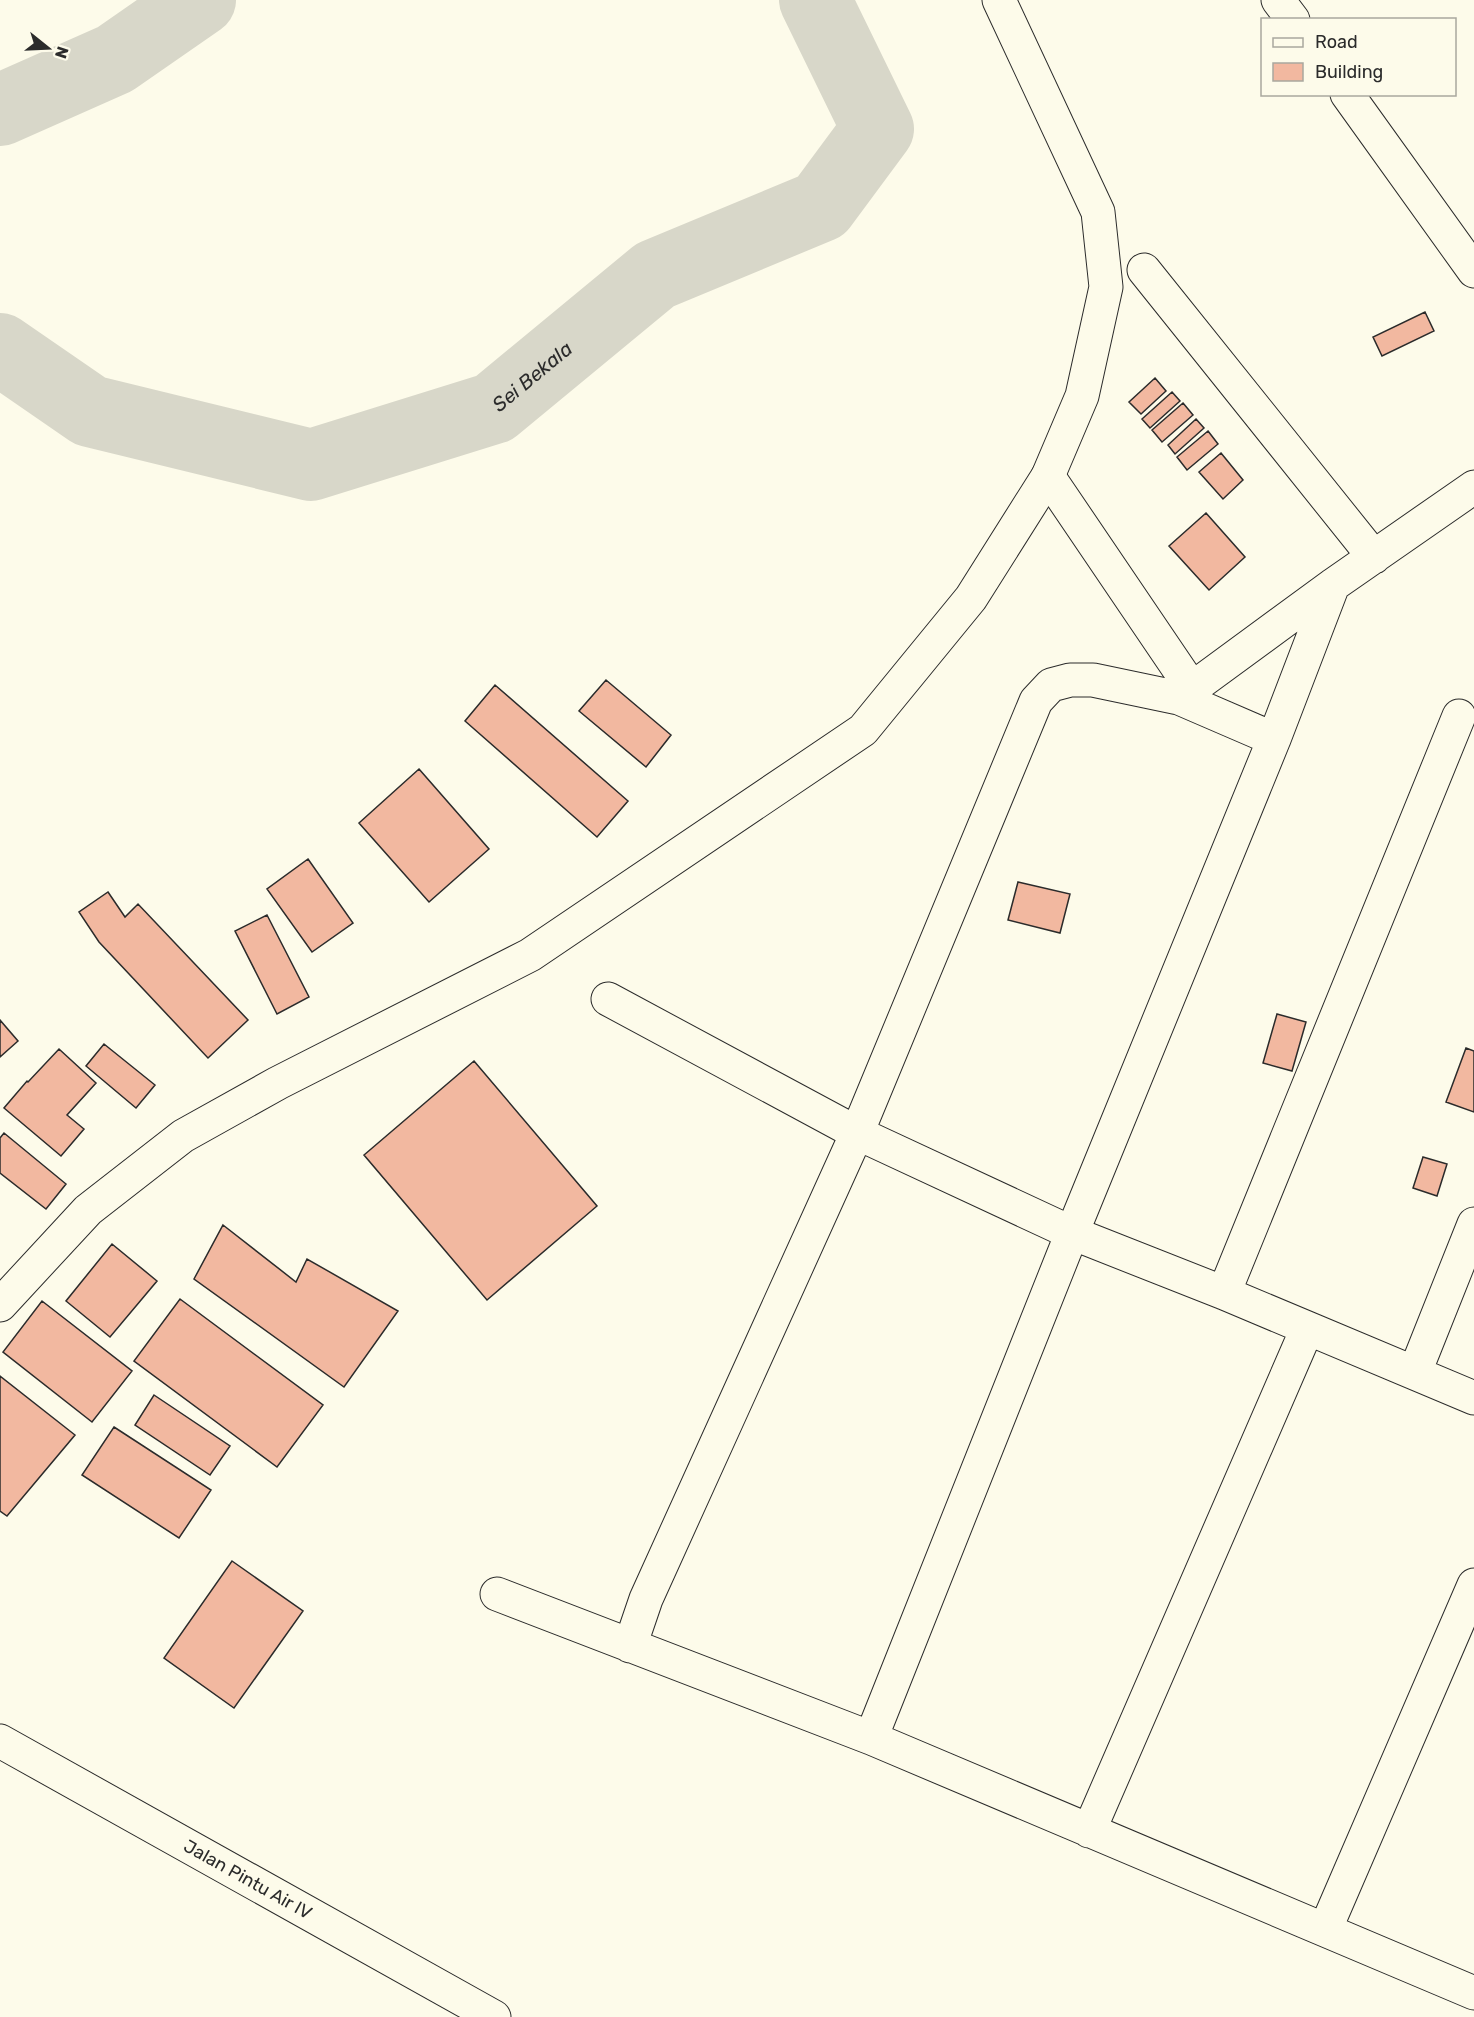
<svg xmlns="http://www.w3.org/2000/svg" width="1474" height="2017" font-family="Rubik,sans-serif">
<rect width="100%" height="100%" fill="#fdfbea"/>
<g fill="none" stroke-linecap="round" stroke-linejoin="round">
<!-- river -->
<g stroke="#d8d7c9" stroke-width="72">
<path d="M 0,110 L 115,59 L 200,0"/>
<path id="s1" d="M 0,349 L 90,411 L 311,465 L 494,408 L 655,275 L 821,206 L 878,129 L 815,0"/>
</g>
</g>
<!-- building -->
<path fill="#f2b8a0" stroke="#2b2b2b" stroke-width="1.5" d="M 1425,312 L 1434,331 L 1382,356 L 1373,337 Z
M 1155,378 L 1166,391 L 1141,414 L 1129,402 Z
M 1172,392 L 1180,401 L 1150,428 L 1142,419 Z
M 1183,403 L 1193,415 L 1162,442 L 1152,430 Z
M 1196,419 L 1204,428 L 1175,454 L 1168,445 Z
M 1208,431 L 1218,444 L 1187,470 L 1177,457 Z
M 1221,453 L 1243,480 L 1223,499 L 1199,472 Z
M 1206,513 L 1245,557 L 1209,590 L 1169,546 Z
M 606,680 L 671,735 L 646,767 L 579,711 Z
M 495,685 L 628,801 L 597,837 L 465,721 Z
M 419,769 L 489,849 L 429,902 L 359,823 Z
M 308,859 L 353,923 L 312,952 L 267,889 Z
M 1018,882 L 1070,894 L 1060,933 L 1008,920 Z
M 108,892 L 125,917 L 138,904 L 248,1020 L 208,1058 L 99,942 L 79,912 Z
M 267,915 L 309,997 L 277,1014 L 235,931 Z
M 1277,1014 L 1306,1022 L 1292,1071 L 1263,1063 Z
M 0,1020 L 18,1041 L 0,1057 Z
M 104,1044 L 155,1085 L 136,1108 L 86,1066 Z
M 1466,1048 L 1474,1051 L 1474,1112 L 1446,1102 Z
M 59,1049 L 96,1083 L 67,1115 L 84,1129 L 61,1156 L 4,1108 L 27,1081 L 28,1082 Z
M 474,1061 L 597,1206 L 487,1300 L 364,1155 Z
M 4,1133 L 66,1184 L 46,1209 L 0,1173 L 0,1138 Z
M 1423,1157 L 1447,1164 L 1437,1196 L 1413,1188 Z
M 223,1225 L 296,1282 L 307,1259 L 398,1311 L 344,1387 L 194,1279 Z
M 112,1244 L 157,1281 L 110,1337 L 66,1301 Z
M 180,1299 L 323,1405 L 277,1467 L 134,1361 Z
M 42,1301 L 132,1371 L 92,1422 L 3,1352 Z
M 0,1376 L 75,1435 L 7,1516 L 0,1511 Z
M 154,1395 L 230,1446 L 210,1475 L 135,1425 Z
M 114,1427 L 211,1490 L 179,1538 L 82,1475 Z
M 232,1561 L 303,1611 L 234,1708 L 164,1658 Z"/>
<g fill="none" stroke-linecap="round" stroke-linejoin="round">
<!-- minor casing -->
<g stroke="#2b2b2b" stroke-width="35">
<path id="minor" d="M 1278,0 L 1293,20
M 1347,94 L 1474,271
M 1144,270 L 1374,557
M 1048,476 L 1191,687
M 1179,698 L 1333,585 L 1474,487
M 608,999 L 857,1133 L 1072,1233 L 1224,1293 L 1474,1398
M 1224,1293 L 1459,716
M 1415,1372 L 1474,1224
M 497,1594 L 871,1738 L 1474,1993
M 630,1646 L 646,1599 L 857,1133 L 1036,701 L 1051,685 L 1070,680 L 1093,680 L 1179,698 L 1274,739
M 871,1738 L 1072,1233 L 1274,739 L 1333,585
M 1089,1831 L 1307,1329
M 1325,1930 L 1474,1585"/>
</g>
<!-- major casing -->
<g stroke="#2b2b2b" stroke-width="35">
<g id="major">
<path d="M 0,1305 L 88,1210 L 183,1136 L 278,1083 L 530,955 L 863,730 L 971,598 L 1048,476 L 1082,396 L 1106,287 L 1098,212 L 999,0"/>
<path id="s2" d="M 0,1741 L 494,2017"/>
</g>
</g>
<!-- minor -->
<use href="#minor" stroke="#fdfbea" stroke-width="33"/>
<!-- major -->
<use href="#major" stroke="#fdfbea" stroke-width="33"/>
</g>
<g text-anchor="middle" stroke-width="4.5" stroke-linejoin="round" paint-order="stroke">
<!-- street labels -->
<g font-size="18" fill="#2b2b2b" stroke="#fdfbea">
<text dy="6" stroke="none"><textPath href="#s2" startOffset="284">Jalan Pintu Air IV</textPath></text>
</g>
<!-- water labels -->
<g font-size="20" font-style="italic" fill="#2b2b2b" stroke="#fdfbea">
<text dy="7" stroke="none"><textPath href="#s1" startOffset="578">Sei Bekala</textPath></text>
</g>
</g>
<!-- legend -->
<rect x="1261" y="18" width="195" height="78" fill="#fdfbea" stroke="#a9a89e" stroke-width="1.5"/>
<rect x="1273" y="38" width="30" height="9" fill="#fdfbea" stroke="#a9a89e" stroke-width="1.5"/>
<text x="1315" y="48" font-size="18" fill="#2b2b2b">Road</text>
<rect x="1273" y="63" width="30" height="18" fill="#f2b8a0" stroke="#a9a89e" stroke-width="1.5"/>
<text x="1315" y="78" font-size="18" fill="#2b2b2b">Building</text>
<!-- north arrow -->
<g transform="translate(48 48) rotate(108)" stroke="#fdfbea" stroke-width="4.5" paint-order="stroke">
<path d="M0-4.5L10 22L0 15L-10 22Z" fill="#2b2b2b"/>
<text y="-9" font-size="16" font-weight="bold" text-anchor="middle" fill="#2b2b2b">N</text>
</g>
</svg>
